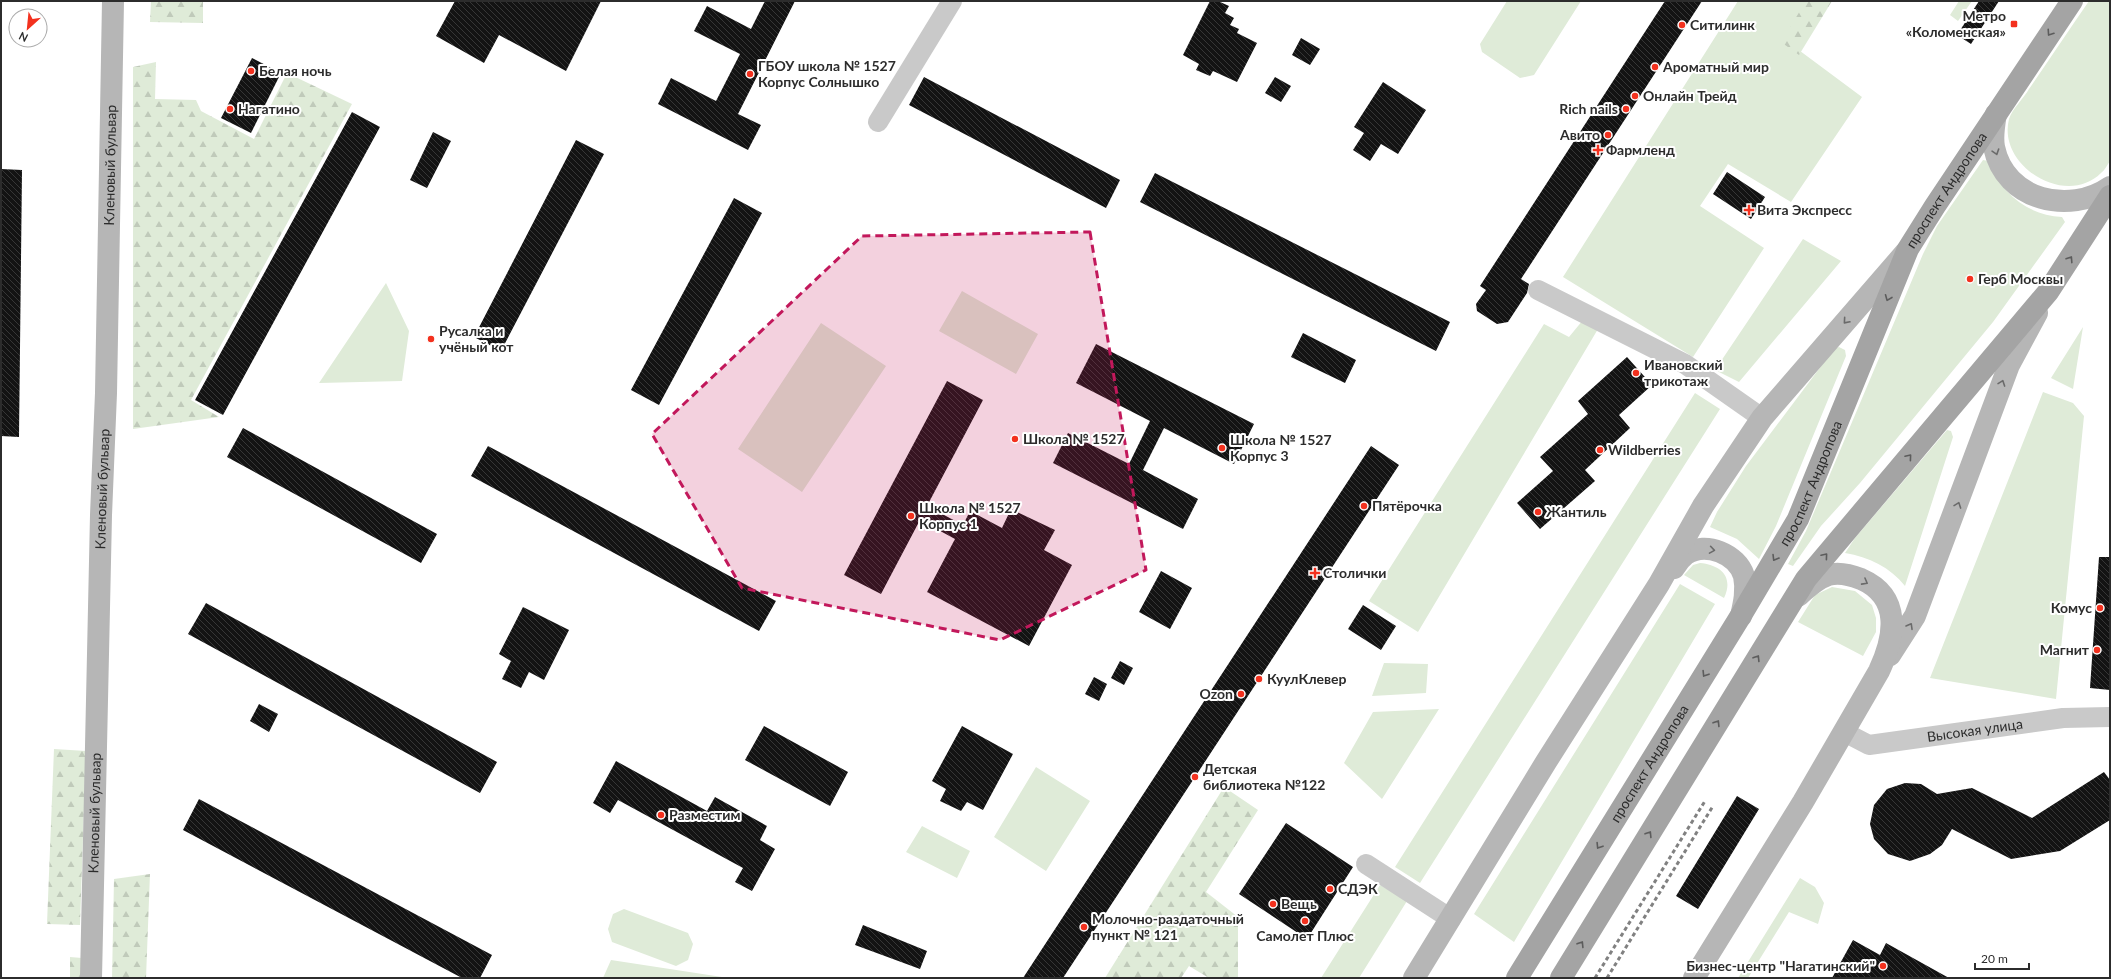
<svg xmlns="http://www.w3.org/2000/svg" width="2111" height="979" font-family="Lato,sans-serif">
<defs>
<pattern id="forest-firs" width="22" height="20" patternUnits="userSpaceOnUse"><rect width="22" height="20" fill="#dfebd8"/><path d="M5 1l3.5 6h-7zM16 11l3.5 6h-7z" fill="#c0caba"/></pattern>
<pattern id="building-back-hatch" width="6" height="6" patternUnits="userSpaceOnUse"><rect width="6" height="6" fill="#131313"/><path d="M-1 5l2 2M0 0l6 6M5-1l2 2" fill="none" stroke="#363636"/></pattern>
</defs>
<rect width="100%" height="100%" fill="#fff"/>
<!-- green -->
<path fill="#dfebd8" d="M 1507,1 L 1581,1 L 1534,75 L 1520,78 L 1482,52 L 1480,44 Z
M 1738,1 L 1814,1 L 1788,42 L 1862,97 L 1791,202 L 1728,164 L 1700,206 L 1764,248 L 1693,357 L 1563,277 Z
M 1959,1 L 1972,1 L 1958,21 L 1950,15 Z
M 2089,1 L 2110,1 L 2110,161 C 2107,165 2105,170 2101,173 C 2066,208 1997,166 2009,119 C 2012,109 2024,98 2029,89 C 2049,60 2069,30 2089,1 Z
M 1983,160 L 1988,161 C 2002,193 2026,215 2062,217 L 2065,222 L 1993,322 L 1860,483 L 1821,526 L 1793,566 L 1788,564 L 1806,531 L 1923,254 L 1937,226 Z
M 1803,239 L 1841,261 L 1739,382 L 1715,370 Z
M 386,283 L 409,331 L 402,381 L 319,383 Z
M 962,291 L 1038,334 L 1016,374 L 939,331 Z
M 1583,320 L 1598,329 L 1418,632 L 1369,601 L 1544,324 L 1569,337 Z
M 821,323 L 886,366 L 802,492 L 738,449 Z
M 2083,327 L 2073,389 L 2051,378 Z
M 1839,347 L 1845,350 L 1846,356 L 1776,526 L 1759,559 L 1737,539 L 1710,527 L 1717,512 L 1746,466 L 1834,349 Z
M 2043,392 L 2073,403 L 2084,416 L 2056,699 L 1930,678 Z
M 1695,393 L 1720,409 L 1420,883 L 1395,867 Z
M 1947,430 L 1951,431 L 1953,437 L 1905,586 C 1890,567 1869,557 1845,553 L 1855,538 Z
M 1700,563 C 1721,565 1734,577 1724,598 L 1684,575 L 1693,565 Z
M 1680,584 L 1715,604 L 1514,942 L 1474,914 Z
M 1832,587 L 1855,591 L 1872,605 L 1876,618 L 1876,632 L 1863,656 L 1798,622 L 1815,595 Z
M 1384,663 L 1428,664 L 1426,693 L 1372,696 Z
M 1439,709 L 1382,799 L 1344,763 L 1373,712 Z
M 1036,767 L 1090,801 L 1046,871 L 994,837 Z
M 922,826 L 970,851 L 957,878 L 906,852 Z
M 1800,878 L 1815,887 L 1824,903 L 1818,924 L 1789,912 L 1748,978 L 1738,978 Z
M 1380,885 L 1407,901 L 1359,978 L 1321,978 Z
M 624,909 L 688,933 L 693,944 L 688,960 L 676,966 L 612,942 L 608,929 L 613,914 Z
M 611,960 L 722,977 L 603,978 Z"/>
<!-- forest -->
<path fill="url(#forest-firs)" d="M 151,1 L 203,1 L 203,23 L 150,22 Z
M 1806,1 L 1832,1 L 1799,55 L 1781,42 Z
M 156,62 L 155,99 L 196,100 L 201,111 L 254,139 L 287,73 L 352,104 L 191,400 L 219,417 L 133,429 L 133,67 Z
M 54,749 L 86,751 L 80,925 L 47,924 Z
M 1224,787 L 1258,810 L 1206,892 L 1238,917 L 1238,978 L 1209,978 L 1189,966 L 1181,978 L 1105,978 Z
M 150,874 L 146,978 L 112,978 L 114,879 Z
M 70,957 L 82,958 L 81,978 L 70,978 Z"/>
<!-- building -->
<path fill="url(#building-back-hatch)" d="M 455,1 L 601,1 L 566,71 L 499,35 L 484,63 L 436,36 Z
M 765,1 L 795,1 L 738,114 L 761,125 L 748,150 L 658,104 L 671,78 L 716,101 L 740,54 L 694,31 L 707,6 L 751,29 Z
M 1210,1 L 1218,1 L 1229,6 L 1225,13 L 1234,18 L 1230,25 L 1239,29 L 1237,33 L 1257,43 L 1237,82 L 1213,71 L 1210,76 L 1196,70 L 1199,64 L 1183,55 Z
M 1665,1 L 1702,1 L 1521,279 L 1529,284 L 1527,293 L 1508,322 L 1497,324 L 1477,311 L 1476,304 L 1486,290 L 1480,286 Z
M 1979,1 L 1999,1 L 1971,44 L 1957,35 Z
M 1301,38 L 1320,49 L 1310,65 L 1292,55 Z
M 252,58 L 281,73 L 251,133 L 221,118 Z
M 924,77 L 1120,180 L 1106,208 L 909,105 Z
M 1275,77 L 1291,86 L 1281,102 L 1265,93 Z
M 1383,82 L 1426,110 L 1398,154 L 1381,144 L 1370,161 L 1353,150 L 1364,133 L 1354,127 Z
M 352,112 L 380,127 L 223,415 L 195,400 Z
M 433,132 L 451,141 L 427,188 L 410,180 Z
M 576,140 L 604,154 L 501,351 L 474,337 Z
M 1,169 L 22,170 L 19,437 L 1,436 Z
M 1727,172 L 1765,197 L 1751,219 L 1713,194 Z
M 1155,173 L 1450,322 L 1436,351 L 1140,202 Z
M 734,198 L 762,213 L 659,405 L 631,390 Z
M 1303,333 L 1356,360 L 1345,383 L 1291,357 Z
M 1096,344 L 1254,424 L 1234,464 L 1164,428 L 1143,470 L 1198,499 L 1183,529 L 1053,463 L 1068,433 L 1129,464 L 1150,421 L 1076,383 Z
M 1627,357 L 1652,385 L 1619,415 L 1630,428 L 1585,470 L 1595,481 L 1540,529 L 1517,503 L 1553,471 L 1540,457 L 1588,414 L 1578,401 Z
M 947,381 L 983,400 L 927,506 L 963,525 L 970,511 L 1002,528 L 1011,509 L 1055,530 L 1044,550 L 1072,565 L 1029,646 L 927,592 L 955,539 L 920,520 L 881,594 L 844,575 Z
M 243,428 L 437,534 L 421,563 L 227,457 Z
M 488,446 L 776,601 L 759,631 L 471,476 Z
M 1371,446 L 1399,465 L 1195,777 L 1063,978 L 1023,978 Z
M 2099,557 L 2110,557 L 2110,690 L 2090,688 Z
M 1161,571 L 1192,588 L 1170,629 L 1139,612 Z
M 206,603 L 497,762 L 480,793 L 188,634 Z
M 1363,605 L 1396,626 L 1381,650 L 1348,629 Z
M 523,607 L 569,630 L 544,680 L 529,672 L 521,688 L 502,679 L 511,661 L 499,654 Z
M 1120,661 L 1133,668 L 1124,685 L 1111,678 Z
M 1094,677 L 1107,684 L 1099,701 L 1085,694 Z
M 259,704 L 278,714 L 269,732 L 250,721 Z
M 764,726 L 848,772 L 830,806 L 745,760 Z
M 962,726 L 1013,754 L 983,810 L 967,802 L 961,811 L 940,801 L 946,789 L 932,781 Z
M 616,761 L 707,811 L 715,797 L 767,826 L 760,840 L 775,849 L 752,891 L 735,882 L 743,868 L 618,800 L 610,813 L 593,803 Z
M 2104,772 L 2110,780 L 2110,820 L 2060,851 L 2011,859 L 1952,829 L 1942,845 L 1930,854 L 1910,861 L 1888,854 L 1874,839 L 1870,824 L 1874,805 L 1887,789 L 1905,783 L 1921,784 L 1937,794 L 1972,788 L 2032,818 Z
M 1737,796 L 1759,809 L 1698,909 L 1676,896 Z
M 199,799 L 492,955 L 480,978 L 462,978 L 183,830 Z
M 1286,823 L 1353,867 L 1307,939 L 1239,894 Z
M 863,925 L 927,951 L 920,969 L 855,945 Z
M 1853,940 L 1880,955 L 1886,943 L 1949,978 L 1832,978 Z"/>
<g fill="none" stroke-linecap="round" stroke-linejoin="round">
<!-- street -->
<g stroke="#c9c9c9" stroke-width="20">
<path d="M 878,122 L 952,1"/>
<path d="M 1538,290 L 1685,364 L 1762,418"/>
<path id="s1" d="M 1844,732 L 1869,745 L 2063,718 L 2110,717"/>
<path d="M 1366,864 L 1451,919"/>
</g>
<!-- secondary -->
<g stroke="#b6b6b6" stroke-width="22">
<path d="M 1996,114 C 1994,125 1992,136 1994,147 C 2005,201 2070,215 2110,187"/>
<path d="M 1674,568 C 1677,563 1681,558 1686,554 C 1706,541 1737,554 1744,576 C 1747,590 1744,603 1741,616"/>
<path d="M 1890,655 L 1915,616 L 2009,365 L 2037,313"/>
<path id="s2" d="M 91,978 L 101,515 L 106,393 L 113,1"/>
<path d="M 1414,978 L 1546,762 L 1659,584 L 1703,506 L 1762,418 L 1905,253"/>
<path d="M 1694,978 L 1803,802 L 1879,671 C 1895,637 1902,597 1861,579 C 1851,575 1838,572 1828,575 C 1816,579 1807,588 1798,596"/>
</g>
<!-- primary -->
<g stroke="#a4a4a4" stroke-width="22">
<path id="s3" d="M 1517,978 L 1740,617 L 1798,519 L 1908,249 L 1935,206 L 2072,1"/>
<path d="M 1561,978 L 1806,579 L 2048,292 L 2110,196"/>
</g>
<!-- rail -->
<path stroke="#818181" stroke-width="3" stroke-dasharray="4 3" stroke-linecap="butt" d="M 1595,978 L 1705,801
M 1607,978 L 1713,806"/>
</g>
<!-- one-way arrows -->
<defs><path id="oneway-chevron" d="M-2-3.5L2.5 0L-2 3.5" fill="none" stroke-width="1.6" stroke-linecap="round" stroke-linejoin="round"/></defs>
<g stroke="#5c5c5c">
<use href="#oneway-chevron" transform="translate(2050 33) rotate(124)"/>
<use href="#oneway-chevron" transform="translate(2070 259) rotate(-57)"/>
<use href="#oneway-chevron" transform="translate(1888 298) rotate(112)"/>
<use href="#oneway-chevron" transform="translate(1909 457) rotate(-50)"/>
<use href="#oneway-chevron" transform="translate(1825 556) rotate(-50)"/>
<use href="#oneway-chevron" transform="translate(1775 558) rotate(121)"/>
<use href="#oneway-chevron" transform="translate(1757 658) rotate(-58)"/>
<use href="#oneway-chevron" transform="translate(1705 674) rotate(122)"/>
<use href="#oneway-chevron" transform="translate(1717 723) rotate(-58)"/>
<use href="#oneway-chevron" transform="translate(1649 834) rotate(-58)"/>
<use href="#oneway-chevron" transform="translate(1599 846) rotate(122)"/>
<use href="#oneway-chevron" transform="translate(1581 944) rotate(-58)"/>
</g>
<g stroke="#6a6a6a">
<use href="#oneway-chevron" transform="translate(1996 152) rotate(72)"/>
<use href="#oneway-chevron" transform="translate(1846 321) rotate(131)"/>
<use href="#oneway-chevron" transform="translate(2002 383) rotate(-70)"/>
<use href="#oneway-chevron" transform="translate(1958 505) rotate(-70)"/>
<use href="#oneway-chevron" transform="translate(1712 550) rotate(9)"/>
<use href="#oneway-chevron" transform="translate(1865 582) rotate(29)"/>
<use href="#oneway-chevron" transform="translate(1910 626) rotate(-60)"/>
</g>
<!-- marked area -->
<path fill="#c2185b" fill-opacity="0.2" stroke="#c2185b" stroke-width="3" stroke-dasharray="8 5" stroke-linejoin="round" d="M 1090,232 L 1146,570 L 1000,640 L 742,588 L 652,434 L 862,236 Z"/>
<!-- markers -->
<g fill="#f3311e" stroke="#fff" stroke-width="1.5">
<rect x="2010" y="20" width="8" height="8" rx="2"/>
<circle cx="1682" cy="25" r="4"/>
<circle cx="1655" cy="67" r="4"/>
<circle cx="251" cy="71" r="4"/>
<circle cx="750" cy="74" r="4"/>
<circle cx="1635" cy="96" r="4"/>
<circle cx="230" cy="109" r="4"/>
<circle cx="1626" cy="109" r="4"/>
<circle cx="1608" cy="135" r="4"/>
<path d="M1596 144h4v4h4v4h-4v4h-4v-4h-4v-4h4z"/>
<path d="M1747 204h4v4h4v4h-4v4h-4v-4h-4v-4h4z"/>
<circle cx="1970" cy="279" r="4"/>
<circle cx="431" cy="339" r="4"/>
<circle cx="1636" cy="373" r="4"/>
<circle cx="1015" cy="439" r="4"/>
<circle cx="1222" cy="448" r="4"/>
<circle cx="1600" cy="450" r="4"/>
<circle cx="1364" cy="506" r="4"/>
<circle cx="1538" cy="512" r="4"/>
<circle cx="911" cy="516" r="4"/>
<path d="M1313 567h4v4h4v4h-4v4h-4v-4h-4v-4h4z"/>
<circle cx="2100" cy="608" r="4"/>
<circle cx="2097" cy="650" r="4"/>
<circle cx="1259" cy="679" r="4"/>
<circle cx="1241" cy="694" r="4"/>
<circle cx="1195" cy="777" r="4"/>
<circle cx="661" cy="815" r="4"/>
<circle cx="1330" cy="889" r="4"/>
<circle cx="1273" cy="904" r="4"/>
<circle cx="1305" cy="921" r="4"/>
<circle cx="1084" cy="927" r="4"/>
<circle cx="1883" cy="966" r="4"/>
</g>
<g text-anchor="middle" stroke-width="4" stroke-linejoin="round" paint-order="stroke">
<!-- poi labels -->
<g font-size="14" font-weight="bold" fill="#2c2c2c" stroke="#fff" text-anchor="start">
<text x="2006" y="21" text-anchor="end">Метро<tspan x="2006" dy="16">«Коломенская»</tspan></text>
<text x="1690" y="30">Ситилинк</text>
<text x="758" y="71">ГБОУ школа № 1527<tspan x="758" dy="16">Корпус Солнышко</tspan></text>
<text x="1663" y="72">Ароматный мир</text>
<text x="259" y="76">Белая ночь</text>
<text x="1643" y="101">Онлайн Трейд</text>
<text x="238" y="114">Нагатино</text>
<text x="1618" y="114" text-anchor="end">Rich nails</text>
<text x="1600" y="140" text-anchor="end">Авито</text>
<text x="1606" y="155">Фармленд</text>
<text x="1757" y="215">Вита Экспресс</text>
<text x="1978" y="284">Герб Москвы</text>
<text x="439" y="336">Русалка и<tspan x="439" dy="16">учёный кот</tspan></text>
<text x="1644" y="370">Ивановский<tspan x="1644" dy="16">трикотаж</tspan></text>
<text x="1023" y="444">Школа № 1527</text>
<text x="1230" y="445">Школа № 1527<tspan x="1230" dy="16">Корпус 3</tspan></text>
<text x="1608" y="455">Wildberries</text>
<text x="1372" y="511">Пятёрочка</text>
<text x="919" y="513">Школа № 1527<tspan x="919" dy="16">Корпус 1</tspan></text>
<text x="1546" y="517">Жантиль</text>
<text x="1323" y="578">Столички</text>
<text x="2092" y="613" text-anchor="end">Комус</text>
<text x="2089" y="655" text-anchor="end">Магнит</text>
<text x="1267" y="684">КуулКлевер</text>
<text x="1233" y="699" text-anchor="end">Ozon</text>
<text x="1203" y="774">Детская<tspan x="1203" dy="16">библиотека №122</tspan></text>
<text x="669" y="820">Разместим</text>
<text x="1338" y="894">СДЭК</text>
<text x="1281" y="909">Вещь</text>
<text x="1092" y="924">Молочно-раздаточный<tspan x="1092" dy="16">пункт № 121</tspan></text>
<text x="1305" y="941" text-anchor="middle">Самолет Плюс</text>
<text x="1875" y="971" text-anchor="end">Бизнес-центр "Нагатинский"</text>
</g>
<!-- street labels -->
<g font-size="14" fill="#2c2c2c" stroke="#fff">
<text dy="5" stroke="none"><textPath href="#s2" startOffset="813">Кленовый бульвар</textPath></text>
<text dy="5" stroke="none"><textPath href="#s3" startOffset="900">проспект Андропова</textPath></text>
<text dy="5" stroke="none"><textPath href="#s3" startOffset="576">проспект Андропова</textPath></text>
<text dy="5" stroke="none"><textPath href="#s2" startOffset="489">Кленовый бульвар</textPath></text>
<text dy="5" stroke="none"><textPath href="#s1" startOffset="135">Высокая улица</textPath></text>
<text dy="5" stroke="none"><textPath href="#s3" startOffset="252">проспект Андропова</textPath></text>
<text dy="5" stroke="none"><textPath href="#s2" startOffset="165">Кленовый бульвар</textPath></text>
</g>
</g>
<!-- border -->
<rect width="2111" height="979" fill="none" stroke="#2c2c2c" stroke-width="4"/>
<!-- north arrow -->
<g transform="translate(28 28) rotate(207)"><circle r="19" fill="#ffffff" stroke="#ababab"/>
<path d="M0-3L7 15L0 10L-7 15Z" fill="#f3311e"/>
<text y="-6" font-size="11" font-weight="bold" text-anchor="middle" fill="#2c2c2c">N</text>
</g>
<!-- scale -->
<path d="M1975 963v6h54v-6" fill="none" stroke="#2c2c2c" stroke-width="2"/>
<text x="1981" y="963" font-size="12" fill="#2c2c2c" stroke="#ffffff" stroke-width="3" paint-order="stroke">20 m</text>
</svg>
